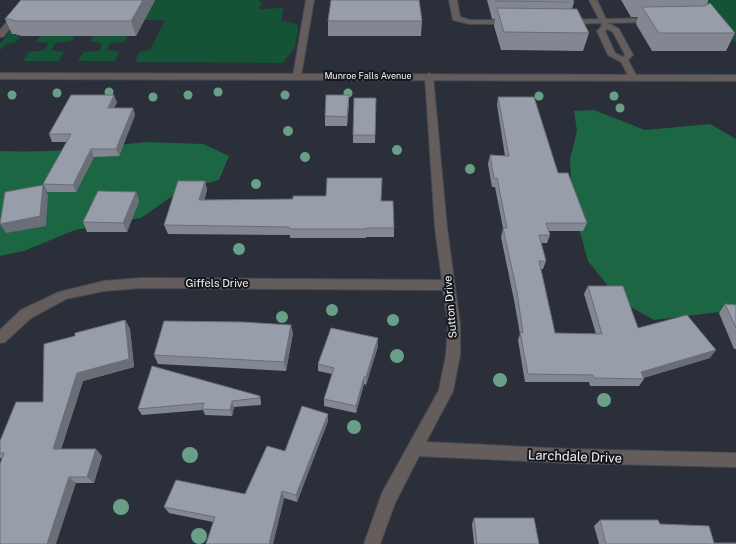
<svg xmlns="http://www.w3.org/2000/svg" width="736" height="544" font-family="'Public Sans',sans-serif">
<rect width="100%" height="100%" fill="#2a2f39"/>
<!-- green -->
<path fill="#145335" d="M 34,0 L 259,0 L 258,2 L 263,2 L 259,9 L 284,8 L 281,21 L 297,24 L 298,28 L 295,47 L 283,63 L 135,62 L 139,52 L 150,50 L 165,20 L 125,20 L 128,35 L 124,42 L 110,43 L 107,50 L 118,51 L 119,53 L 115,61 L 78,61 L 84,52 L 99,51 L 102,44 L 90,41 L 93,37 L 97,35 L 72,35 L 74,38 L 71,41 L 56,43 L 51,50 L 64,52 L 59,61 L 22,61 L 29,52 L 44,50 L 49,43 L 36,42 L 38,38 L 44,35 L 18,34 L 20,38 L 16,42 L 6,44 L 0,50 L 0,44 Z
M 703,0 L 736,0 L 736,44 Z"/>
<!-- forest -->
<path fill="#1d6643" d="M 594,110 L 645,130 L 710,124 L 736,139 L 736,310 L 654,320 L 620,301 L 588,261 L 572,203 L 570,159 L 577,131 L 574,111 Z
M 145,142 L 203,144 L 229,156 L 219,180 L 181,190 L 141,218 L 75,230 L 24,251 L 0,256 L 0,151 C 48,153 97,148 145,142 Z"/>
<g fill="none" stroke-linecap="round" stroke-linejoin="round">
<!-- service casing -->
<g stroke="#464a54" stroke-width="2">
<path id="service" d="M 25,0 L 33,0 L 3,37 L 0,37 L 0,30 Z
M 306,0 L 314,0 L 301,76 L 297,79 L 293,76 Z
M 449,0 L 457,0 L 460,17 L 470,20 L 510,20 L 514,22 L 510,24 L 469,24 L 453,20 Z
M 589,0 L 597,0 L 606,19 L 652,18 L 656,20 L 652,22 L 608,23 L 619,29 L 633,55 L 628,60 L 637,77 L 636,79 L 630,79 L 621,62 L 608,55 L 597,31 L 602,26 L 601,23 L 567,24 L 563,22 L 567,20 L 599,19 ZM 607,29 L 613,32 L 625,55 L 623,57 L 615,53 L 605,31 Z"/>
</g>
<!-- minor casing -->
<g stroke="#464a54" stroke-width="2">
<path id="minor" d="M 429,73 L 433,76 L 447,228 L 460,324 L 460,355 L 453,391 L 426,442 L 569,449 L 736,453 L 736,467 L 569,463 L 419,456 L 395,503 L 380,544 L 364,544 L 382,493 L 439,390 L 446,355 L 448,324 L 443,290 L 141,288 L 104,291 L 66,299 L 31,318 L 5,342 L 0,343 L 0,330 L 21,310 L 59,292 L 104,281 L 141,278 L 442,280 L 435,228 L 425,76 Z"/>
</g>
<!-- tertiary casing -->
<g stroke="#464a54" stroke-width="2">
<path id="tertiary" d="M 0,73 L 736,75 L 736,81 L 0,79 Z"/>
</g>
<!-- service -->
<use href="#service" fill="#645d5c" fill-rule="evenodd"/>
<!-- minor -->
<use href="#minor" fill="#645d5c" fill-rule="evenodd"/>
<!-- tertiary -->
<use href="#tertiary" fill="#645d5c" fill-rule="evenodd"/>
</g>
<!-- trees -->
<g fill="#699f87">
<circle cx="109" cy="92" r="4.5"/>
<circle cx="218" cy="92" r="4.5"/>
<circle cx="57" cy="93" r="4.5"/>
<circle cx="348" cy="93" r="4.5"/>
<circle cx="12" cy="95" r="4.5"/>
<circle cx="188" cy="95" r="4.5"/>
<circle cx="285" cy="95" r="4.5"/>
<circle cx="539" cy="96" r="4.5"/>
<circle cx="614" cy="96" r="4.5"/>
<circle cx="153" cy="97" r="4.5"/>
<circle cx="620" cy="108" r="4.5"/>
<circle cx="288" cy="131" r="5"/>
<circle cx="397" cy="150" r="5"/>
<circle cx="305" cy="157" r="5"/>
<circle cx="470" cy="169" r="5"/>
<circle cx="256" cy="184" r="5"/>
<circle cx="239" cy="249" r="6"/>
<circle cx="332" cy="310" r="6"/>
<circle cx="282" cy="317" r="6"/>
<circle cx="393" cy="320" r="6"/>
<circle cx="397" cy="356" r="7"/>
<circle cx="500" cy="380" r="7"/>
<circle cx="604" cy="400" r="7"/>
<circle cx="354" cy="427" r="7"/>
<circle cx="190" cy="455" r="8"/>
<circle cx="121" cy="507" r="8"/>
<circle cx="199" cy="536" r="8"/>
</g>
<!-- wall -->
<path fill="#828791" d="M 21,0 L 155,0 L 136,36 L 20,36 L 20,35 L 17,35 L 16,34 L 12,34 L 5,19 Z
M 487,0 L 573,0 L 574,2 L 572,9 L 589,33 L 583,51 L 501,50 L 494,26 L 495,19 L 492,19 Z
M 621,0 L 708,0 L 708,1 L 707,5 L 735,33 L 726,51 L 652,51 L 636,24 L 638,17 L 631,17 Z
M 328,21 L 422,21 L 421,36 L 328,36 Z
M 349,95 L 349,104 L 347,126 L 325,126 L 325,116 Z
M 498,97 L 558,173 L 587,223 L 583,231 L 549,231 L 550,235 L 547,243 L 541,243 L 546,261 L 543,269 L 541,269 L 555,333 L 596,334 L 584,294 L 588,286 L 638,328 L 710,358 L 643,378 L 644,379 L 639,386 L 590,386 L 589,382 L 525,382 L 518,340 L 520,334 L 514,300 L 501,237 L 503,228 L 495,187 L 492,187 L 488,164 L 490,155 L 505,156 L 497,105 Z
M 376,98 L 375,143 L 353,143 L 353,135 Z
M 117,102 L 114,108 L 133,108 L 135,115 L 119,156 L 94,157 L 76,192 L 47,192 L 43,184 L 67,142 L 52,142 L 49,134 Z
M 205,181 L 207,190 L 204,200 L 381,201 L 394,228 L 394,237 L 366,237 L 366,238 L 290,238 L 290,235 L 168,234 L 164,225 Z
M 136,192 L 139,201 L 127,232 L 87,232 L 83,222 Z
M 725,304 L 736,305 L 736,349 L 734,349 L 719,313 Z
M 125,320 L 130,329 L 134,367 L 83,381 L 61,449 L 102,456 L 94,483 L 76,483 L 2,459 L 0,458 L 0,441 L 43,402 L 75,336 Z
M 293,333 L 286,371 L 158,364 L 154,355 Z
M 378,346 L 366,385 L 364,384 L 356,413 L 324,406 L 324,399 L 332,374 L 318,371 L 318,364 Z
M 260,396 L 261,402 L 261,405 L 234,407 L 232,416 L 205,415 L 203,410 L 142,415 L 138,409 Z
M 328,414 L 328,421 L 297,502 L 284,498 L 273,544 L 206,544 L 213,522 L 169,513 L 164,507 L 245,494 L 285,451 Z
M 474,518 L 539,544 L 474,544 L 472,524 Z
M 600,520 L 660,524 L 714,543 L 736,544 L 599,544 L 594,526 Z"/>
<!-- shaded-wall -->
<path fill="#6a6e76" d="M 143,0 L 155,0 L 136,36 L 131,21 Z
M 114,95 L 117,102 L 111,115 L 108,108 Z
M 349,95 L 349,104 L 347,126 L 347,117 Z
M 133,108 L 135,115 L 119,156 L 116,149 Z
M 91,149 L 94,157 L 76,192 L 73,185 Z
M 205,181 L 207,190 L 202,209 L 199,200 Z
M 43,185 L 48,195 L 46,226 L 6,233 L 0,224 Z
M 136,192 L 139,201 L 127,232 L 123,223 Z
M 125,320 L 130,329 L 134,367 L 83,381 L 59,456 L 53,449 L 77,373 Z
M 291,325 L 293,333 L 286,371 L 284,362 Z
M 378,338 L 378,346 L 366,385 L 366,377 Z
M 716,350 L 710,358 L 640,379 L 641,372 Z
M 364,377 L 364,384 L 356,413 L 356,406 Z
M 232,401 L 234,407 L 232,416 L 230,410 Z
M 328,414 L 328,421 L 297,502 L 296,495 Z
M 96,449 L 102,456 L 94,483 L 87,477 Z
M 69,477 L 76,483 L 56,544 L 47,544 Z
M 282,491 L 284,498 L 273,544 L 269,544 Z"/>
<!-- building -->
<path fill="#979da9" stroke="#6a6e76" d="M 21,0 L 143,0 L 131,21 L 14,21 L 14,20 L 10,20 L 11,19 L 5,19 Z
M 331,0 L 419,0 L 422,21 L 328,21 Z
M 495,0 L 573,0 L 574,2 L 495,1 Z
M 710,3 L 735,33 L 659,33 L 642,7 L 705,6 Z
M 497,8 L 577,9 L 589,33 L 504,32 Z
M 71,95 L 114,95 L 108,108 L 133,108 L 116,149 L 91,149 L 73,185 L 43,184 L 71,134 L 49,134 Z
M 326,95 L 349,95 L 347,117 L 325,116 Z
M 498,97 L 534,97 L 558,173 L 568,173 L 587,223 L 546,223 L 550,235 L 539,235 L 546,261 L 539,261 L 555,333 L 602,334 L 588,286 L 623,286 L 638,328 L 687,315 L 716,350 L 641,372 L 644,379 L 594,378 L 593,375 L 528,374 L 520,332 L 523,333 L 517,292 L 503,228 L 507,228 L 497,178 L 494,178 L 490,155 L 509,156 Z
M 354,98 L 376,98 L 375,135 L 353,135 Z
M 327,178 L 382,178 L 381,201 L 393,201 L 394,228 L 366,228 L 366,229 L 289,229 L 289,227 L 164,225 L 178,181 L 205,181 L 199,200 L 293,199 L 293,196 L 326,196 Z
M 43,185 L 40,216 L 0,224 L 5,192 Z
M 98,191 L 136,192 L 123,223 L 83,222 Z
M 725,304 L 736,305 L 736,328 Z
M 125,320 L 129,359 L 77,373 L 53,449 L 96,449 L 87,477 L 69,477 L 47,544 L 0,544 L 0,464 L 4,453 L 0,453 L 0,441 L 16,402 L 43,402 L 44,344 L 75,336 L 75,333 Z
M 164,321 L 243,322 L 291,325 L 284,362 L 154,355 Z
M 331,328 L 378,338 L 366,377 L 364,377 L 356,406 L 324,399 L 334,368 L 318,364 Z
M 152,366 L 260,396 L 259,398 L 232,401 L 230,410 L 202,409 L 204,403 L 138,409 Z
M 302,406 L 328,414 L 296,495 L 282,491 L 269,544 L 206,544 L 215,517 L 164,507 L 176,480 L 245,494 L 267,446 L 285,451 Z
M 474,518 L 534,518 L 539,544 L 477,544 Z
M 600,520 L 658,520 L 660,524 L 709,526 L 714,543 L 736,543 L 736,544 L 606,544 Z"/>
<g text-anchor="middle" stroke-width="4" stroke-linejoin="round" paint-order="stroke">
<!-- far-street labels -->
<g font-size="9" fill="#f0f3fa" stroke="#15171b">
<text x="368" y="79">Munroe Falls Avenue</text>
</g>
<!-- street labels -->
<g font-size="11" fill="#f0f3fa" stroke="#15171b">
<text x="217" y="287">Giffels Drive</text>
<text transform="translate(450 307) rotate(-95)" y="4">Sutton Drive</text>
</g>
<!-- near-street labels -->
<g font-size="13" fill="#f0f3fa" stroke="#15171b">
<text transform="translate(575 456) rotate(2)" y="5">Larchdale Drive</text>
</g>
</g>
</svg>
